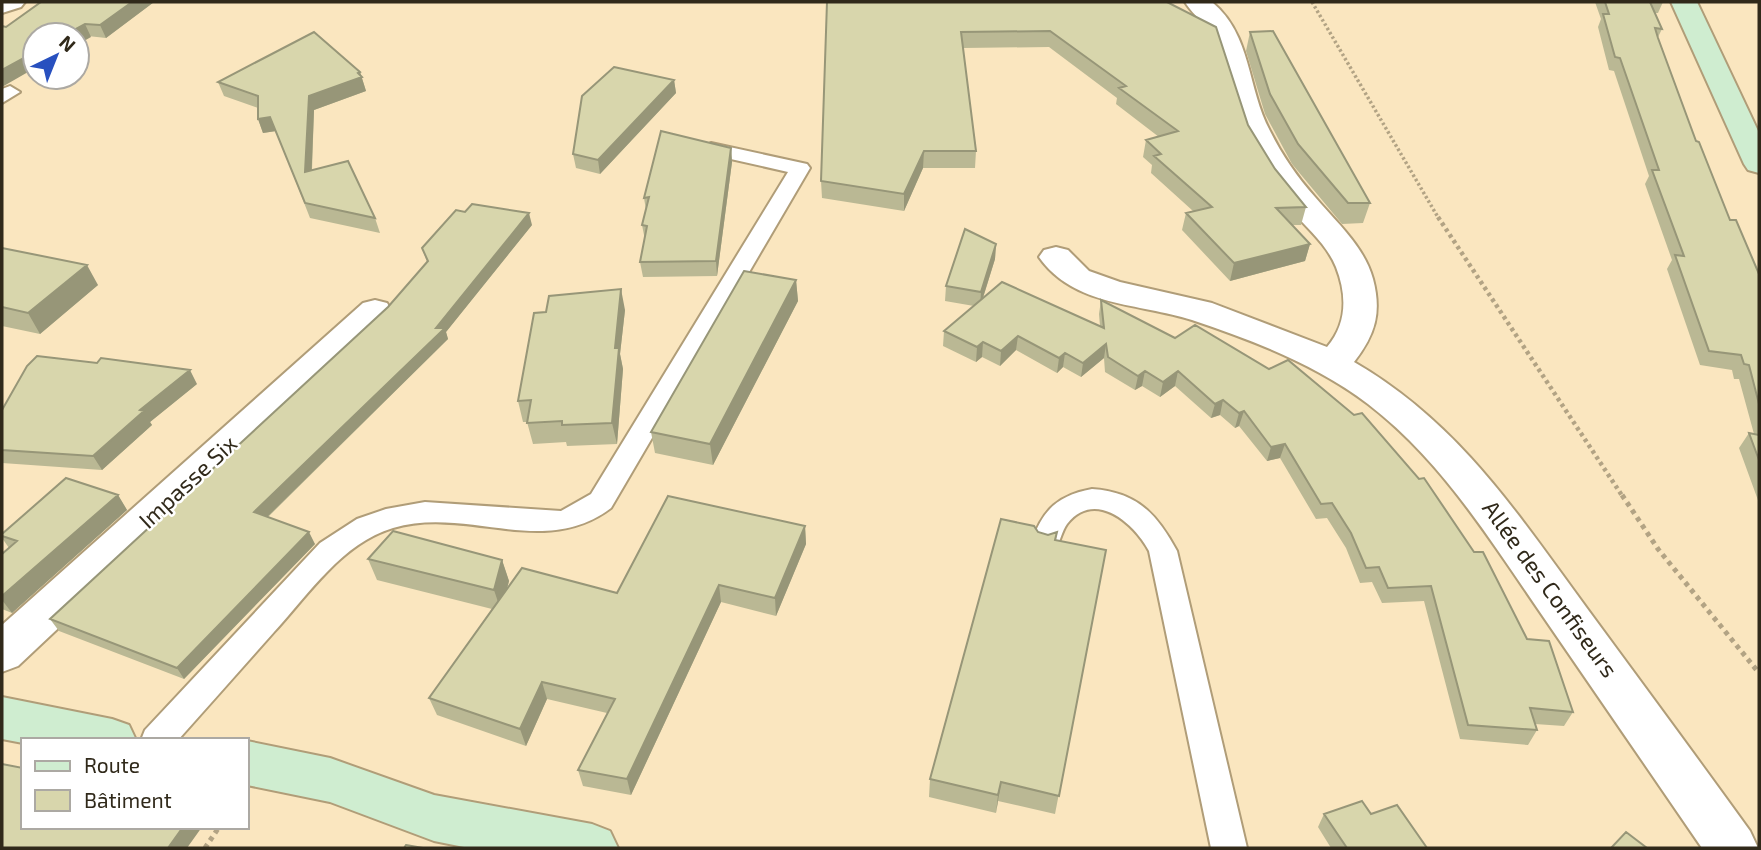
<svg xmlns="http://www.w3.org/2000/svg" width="1761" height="850" font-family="'Exo 2',sans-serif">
<rect width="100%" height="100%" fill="#fae6bf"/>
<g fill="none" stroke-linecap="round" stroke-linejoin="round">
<!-- lane casing -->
<g stroke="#b09d78" stroke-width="4">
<path id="lane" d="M 10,86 L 20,92 L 2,103 L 2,89 Z
M 711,143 L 807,164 L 810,168 L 611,508 C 544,559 468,506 393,528 C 342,543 309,594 274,632 C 242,668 210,704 178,740 L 141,740 L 145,730 L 320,543 L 357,519 L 386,509 L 425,502 L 561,511 L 591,494 L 788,172 L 704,153 L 701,149 Z
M 1092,489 C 1137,492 1157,514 1177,551 L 1247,848 L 1211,848 L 1149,551 C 1134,523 1095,489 1067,524 C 1062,531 1060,541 1056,549 L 1046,552 L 1036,549 L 1032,541 C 1043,509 1059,495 1092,489 Z"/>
</g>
<!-- street casing -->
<g stroke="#b09d78" stroke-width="4">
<path id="street" d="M 2,2 L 25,2 L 21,7 L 2,13 Z
M 1185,2 L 1212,2 C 1252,35 1247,88 1270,131 C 1282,155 1297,177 1315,197 C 1336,222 1364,246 1373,279 C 1382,313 1375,335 1354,362 C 1459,423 1516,512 1586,607 C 1641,682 1696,756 1750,831 L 1758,848 L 1702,848 C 1648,769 1594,691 1540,612 C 1489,538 1441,460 1368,404 C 1317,365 1252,340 1192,320 C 1139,303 1074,307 1039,257 L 1044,250 L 1056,247 L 1068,250 L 1089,271 L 1120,282 L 1212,303 L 1327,347 C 1347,324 1347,295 1336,267 C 1327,245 1308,229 1293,212 C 1279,194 1266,175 1254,155 C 1231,117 1230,83 1216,44 C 1209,25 1194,17 1185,2 Z
M 375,300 L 387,303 L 392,311 L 387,319 L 18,666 L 2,672 L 2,625 L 363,303 Z"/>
</g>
<!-- secondary casing -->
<g stroke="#b09d78" stroke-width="4">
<path id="secondary" d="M 1671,2 L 1697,2 L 1759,133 L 1759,173 L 1748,170 L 1744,164 Z
M 2,697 L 112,719 L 129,725 L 136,740 L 23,740 L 23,743 L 2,739 Z
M 247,741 L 330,758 L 434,795 L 592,824 L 610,831 L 618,848 L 469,848 L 434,841 L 330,802 L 247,785 Z"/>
</g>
<!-- path-far2 -->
<path stroke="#b2a384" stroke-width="3.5" stroke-dasharray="2.5 2.5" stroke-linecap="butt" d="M 1312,2 L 1439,219"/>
<!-- path-far1 -->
<path stroke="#b2a384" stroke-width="4.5" stroke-dasharray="3.5 3.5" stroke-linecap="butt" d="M 1438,217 L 1623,497"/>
<!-- path -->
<path stroke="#b2a384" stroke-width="5" stroke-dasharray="4.5 4.5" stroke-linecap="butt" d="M 1622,495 L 1658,549 L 1759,673
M 205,848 L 219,827"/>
<!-- lane -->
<use href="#lane" fill="#fff" fill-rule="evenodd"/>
<!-- street -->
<use href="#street" fill="#fff" fill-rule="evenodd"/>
<!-- secondary -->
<use href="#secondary" fill="#cfedd0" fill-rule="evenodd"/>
</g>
<!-- wall -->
<path fill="#bab894" d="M 41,2 L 154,2 L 106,38 L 6,27 Z
M 827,2 L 1167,2 L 1275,169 L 1306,207 L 1301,225 L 1292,225 L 1310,244 L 1305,261 L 1230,281 L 1182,230 L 1186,213 L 1193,211 L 1151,173 L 1152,165 L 1143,157 L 1146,140 L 1159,137 L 1116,104 L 1117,98 L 1049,47 L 963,48 L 976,151 L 975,168 L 923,168 L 904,211 L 822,198 L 821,181 Z
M 1595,2 L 1663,2 L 1658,13 L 1655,13 L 1662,29 L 1658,37 L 1696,141 L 1730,220 L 1759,274 L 1759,503 L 1739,448 L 1749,433 L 1754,434 L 1739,379 L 1734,379 L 1732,370 L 1700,365 L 1667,269 L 1672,260 L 1645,184 L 1649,176 L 1614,71 L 1609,70 L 1598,27 L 1601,19 Z
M 1250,32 L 1370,203 L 1363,223 L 1342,224 L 1292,164 L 1265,114 L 1246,51 Z
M 360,72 L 366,91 L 314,110 L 312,170 L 375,218 L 380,233 L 310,218 L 276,131 L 263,133 L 258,119 L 258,108 L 224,96 L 218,82 Z
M 674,80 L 676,93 L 600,174 L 576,168 L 573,154 Z
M 731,148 L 732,162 L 717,276 L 643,277 L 640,262 L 645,240 L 642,225 L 646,210 L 644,198 Z
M 532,225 L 446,332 L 448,339 L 268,517 L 315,544 L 184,679 L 59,631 L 50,619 L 388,307 L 427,262 L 422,248 Z
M 996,244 L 995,259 L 983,298 L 1100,326 L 1099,314 L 1101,300 L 1175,338 L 1527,639 L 1573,712 L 1564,726 L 1535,724 L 1537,730 L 1528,745 L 1460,739 L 1424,601 L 1382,603 L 1372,582 L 1360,583 L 1346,548 L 1327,518 L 1316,519 L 1280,458 L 1267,461 L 1239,426 L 1235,428 L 1220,415 L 1211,418 L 1175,386 L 1160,397 L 1142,386 L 1135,390 L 1105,372 L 1104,358 L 1081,377 L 1063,367 L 1057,373 L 1016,350 L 1000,366 L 982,357 L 976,362 L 943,346 L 944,331 L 974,306 L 945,301 L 946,286 Z
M 2,248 L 98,285 L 40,334 L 2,326 Z
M 796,280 L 798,301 L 713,465 L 655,453 L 651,432 Z
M 625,310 L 620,354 L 623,369 L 617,444 L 567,446 L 566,442 L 533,444 L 527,422 L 523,422 L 518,401 Z
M 197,384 L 150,422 L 152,425 L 102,470 L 2,463 L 2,410 Z
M 118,495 L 127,510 L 12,613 L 2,609 L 2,554 L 9,548 L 2,538 L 2,534 Z
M 805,526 L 806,544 L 776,616 L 721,602 L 631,795 L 583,786 L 578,770 L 607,713 L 547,699 L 526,746 L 437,715 L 429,698 L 492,609 L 377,580 L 368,559 L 502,560 L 509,581 L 507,589 L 617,593 Z
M 1038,532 L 1048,535 L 1057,532 L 1056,540 L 1106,550 L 1055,814 L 998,801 L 996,813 L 929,797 L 930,779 Z
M 1324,814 L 1371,814 L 1427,848 L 1331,848 L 1318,827 Z"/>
<!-- shaded-wall -->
<path fill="#979678" d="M 132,2 L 154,2 L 106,38 L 100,25 Z
M 85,24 L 91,37 L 77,45 L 77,35 L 65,35 Z
M 35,52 L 35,68 L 2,87 L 2,70 Z
M 360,72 L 366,91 L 314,110 L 311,186 L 305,172 L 309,96 Z
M 674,80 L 676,93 L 600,174 L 598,160 Z
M 270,117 L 276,131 L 263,133 L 258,119 Z
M 731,148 L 732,162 L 717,276 L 716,261 Z
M 924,151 L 923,168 L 904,211 L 904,194 Z
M 529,213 L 532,225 L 446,332 L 448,339 L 260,524 L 254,512 L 436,328 Z
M 996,244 L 995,259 L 980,307 L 981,292 Z
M 1310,244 L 1305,261 L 1230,281 L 1234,263 Z
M 87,265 L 98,285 L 40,334 L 28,313 Z
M 796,280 L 798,301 L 713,465 L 710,444 Z
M 621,289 L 625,310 L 620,354 L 623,369 L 617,444 L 612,423 L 615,348 Z
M 1018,336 L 1016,350 L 1000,366 L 1001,351 Z
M 983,342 L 982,357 L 976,362 L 977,347 Z
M 1106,344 L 1104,358 L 1081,377 L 1083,363 Z
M 1065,353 L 1063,367 L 1057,373 L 1059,358 Z
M 190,370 L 197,384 L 150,422 L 152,425 L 102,470 L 93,456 L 140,410 Z
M 1145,371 L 1142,386 L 1135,390 L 1138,376 Z
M 1178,371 L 1175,386 L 1160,397 L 1163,382 Z
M 1223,400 L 1220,415 L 1211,418 L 1215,404 Z
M 1244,411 L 1239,426 L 1235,428 L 1239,413 Z
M 1285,444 L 1280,458 L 1267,461 L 1271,447 Z
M 118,495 L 127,510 L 12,613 L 2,600 L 2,596 Z
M 805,526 L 806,544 L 776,616 L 775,598 Z
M 309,532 L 315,544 L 184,679 L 177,668 Z
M 502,560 L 509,581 L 501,611 L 494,590 Z
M 719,585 L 721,602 L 631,795 L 627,779 Z
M 542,682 L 547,699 L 526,746 L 520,729 Z
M 1001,782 L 998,801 L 996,813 L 998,795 Z
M 183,827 L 202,827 L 187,848 L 168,848 Z"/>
<!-- building -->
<path fill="#d8d6ac" stroke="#979678" stroke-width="2" d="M 41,2 L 132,2 L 100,25 L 85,24 L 65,35 L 35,35 L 35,52 L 2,70 L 2,26 L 6,27 Z
M 827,2 L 1167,2 L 1216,27 L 1248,125 L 1275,169 L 1306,207 L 1276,208 L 1310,244 L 1234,263 L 1186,213 L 1212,207 L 1154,156 L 1161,154 L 1146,140 L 1178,131 L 1119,88 L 1126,86 L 1050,31 L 961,32 L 976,151 L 924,151 L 904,194 L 821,181 Z
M 1605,2 L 1650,2 L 1662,29 L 1655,28 L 1658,38 L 1696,141 L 1699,142 L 1730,220 L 1736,220 L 1759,274 L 1759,404 L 1749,365 L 1744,364 L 1741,355 L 1709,351 L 1675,255 L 1684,256 L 1652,170 L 1659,170 L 1620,58 L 1615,57 L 1603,14 L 1609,14 Z
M 1273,31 L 1370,203 L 1348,203 L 1298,144 L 1270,94 L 1250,32 Z
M 314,32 L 360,72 L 358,73 L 362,77 L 309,96 L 305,172 L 348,161 L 375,218 L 305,203 L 270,117 L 258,119 L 258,96 L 218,82 Z
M 614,67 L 674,80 L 598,160 L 573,154 L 582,96 Z
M 661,131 L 731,148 L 716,261 L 640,262 L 647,226 L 642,225 L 649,197 L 644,198 Z
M 472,204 L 529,213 L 436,328 L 445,328 L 254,512 L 309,532 L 177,668 L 50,619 L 388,307 L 428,261 L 422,248 L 456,210 L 465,212 Z
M 965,229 L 996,244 L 981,292 L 946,286 Z
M 2,248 L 87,265 L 28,313 L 2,307 Z
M 744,271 L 796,280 L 710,444 L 651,432 Z
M 1002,282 L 1104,328 L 1101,300 L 1175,338 L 1195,325 L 1269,369 L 1288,360 L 1354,415 L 1362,413 L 1419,479 L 1424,478 L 1474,552 L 1483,552 L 1527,639 L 1549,641 L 1573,712 L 1530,708 L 1537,730 L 1468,725 L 1431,586 L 1388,588 L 1379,567 L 1366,568 L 1351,533 L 1332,503 L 1321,504 L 1285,444 L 1271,447 L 1244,411 L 1239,413 L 1223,400 L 1215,404 L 1178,371 L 1163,382 L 1145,371 L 1138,376 L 1108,357 L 1106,344 L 1083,363 L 1065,353 L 1059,358 L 1018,336 L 1001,351 L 983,342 L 977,347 L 944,331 Z
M 621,289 L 615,348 L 619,348 L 612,423 L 562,425 L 562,421 L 527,423 L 531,400 L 518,401 L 534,313 L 546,312 L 549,296 Z
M 37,356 L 97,363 L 101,358 L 190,370 L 140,410 L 144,411 L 93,456 L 2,450 L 2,410 L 27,366 Z
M 1749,433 L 1759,435 L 1759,460 Z
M 66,478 L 118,495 L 2,596 L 2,554 L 17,541 L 2,536 L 2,534 Z
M 668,496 L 805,526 L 775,598 L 719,585 L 627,779 L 578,770 L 615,699 L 542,682 L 520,729 L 429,698 L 522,568 L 617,593 Z
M 1001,519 L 1034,526 L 1038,532 L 1048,535 L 1057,532 L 1055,540 L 1106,550 L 1059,796 L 1001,782 L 998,795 L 930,779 Z
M 393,531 L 502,560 L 494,590 L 368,559 Z
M 2,764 L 23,768 L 23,827 L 183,827 L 168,848 L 2,848 Z
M 1362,801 L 1371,814 L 1397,805 L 1427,848 L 1347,848 L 1324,814 Z
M 1626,832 L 1647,848 L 1611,848 Z
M 406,845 L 423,848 L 404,848 Z"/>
<g text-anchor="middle" stroke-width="5" stroke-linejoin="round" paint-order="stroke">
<!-- street labels -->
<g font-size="23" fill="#30291a" stroke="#fff">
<text transform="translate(188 482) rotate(-43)" y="8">Impasse Six</text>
<text transform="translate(1550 589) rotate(54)" y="8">Allée des Confiseurs</text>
</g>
</g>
<!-- border -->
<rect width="1761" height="850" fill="none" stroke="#30291a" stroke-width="7"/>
<!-- legend -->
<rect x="21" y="738" width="228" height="91" fill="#ffffff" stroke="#aca9a3" stroke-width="2"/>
<rect x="35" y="761" width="35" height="10" fill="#cfedd0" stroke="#aca9a3" stroke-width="2"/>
<text x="84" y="773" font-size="21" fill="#30291a">Route</text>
<rect x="35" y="790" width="35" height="21" fill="#d8d6ac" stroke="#aca9a3" stroke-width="2"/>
<text x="84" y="808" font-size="21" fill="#30291a">Bâtiment</text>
<!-- north arrow -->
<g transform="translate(56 56) rotate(43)"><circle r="33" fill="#ffffff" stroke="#aca9a3" stroke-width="2"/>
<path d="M0-5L12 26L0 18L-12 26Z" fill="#2850bf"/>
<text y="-10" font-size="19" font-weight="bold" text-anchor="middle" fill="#30291a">N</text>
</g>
</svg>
